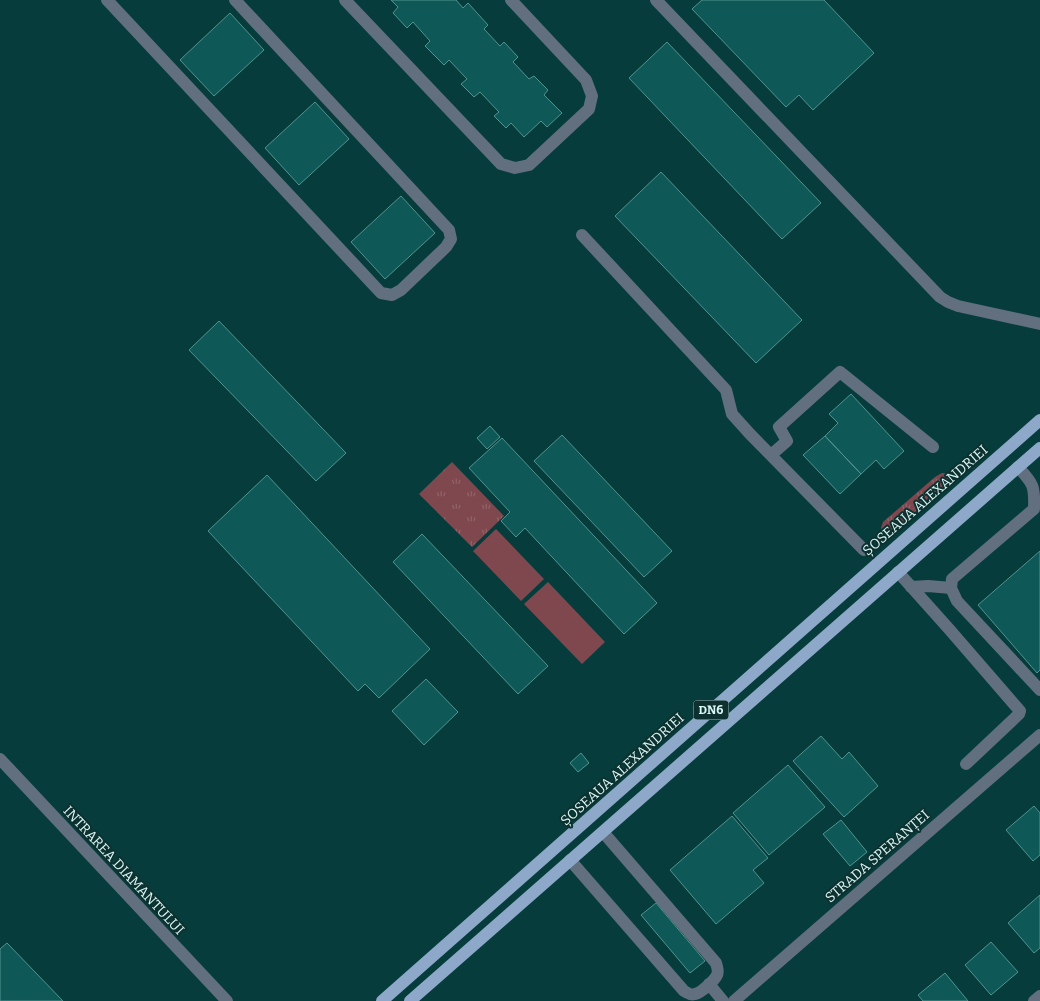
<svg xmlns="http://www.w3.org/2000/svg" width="1040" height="1001" font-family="Bitter,serif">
<defs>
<pattern id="grass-tufts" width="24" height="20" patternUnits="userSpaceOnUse" patternTransform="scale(1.25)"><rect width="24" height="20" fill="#7f484f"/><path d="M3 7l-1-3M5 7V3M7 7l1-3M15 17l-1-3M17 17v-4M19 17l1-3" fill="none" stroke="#916369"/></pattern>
</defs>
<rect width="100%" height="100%" fill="#063d3c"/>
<!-- grass -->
<path fill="url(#grass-tufts)" d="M 452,462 L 504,516 L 472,547 L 419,494 Z
M 942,473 L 950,474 L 950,480 L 946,487 L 892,535 L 886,536 L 882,533 L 881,528 L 883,522 L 935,477 Z"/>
<!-- pitch -->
<path fill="#7f484f" d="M 496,529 L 544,579 L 521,601 L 473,551 Z
M 548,582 L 605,642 L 582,664 L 524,604 Z"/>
<!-- building -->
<path fill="#0e5857" stroke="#529390" d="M 391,0 L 456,0 L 463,8 L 468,3 L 488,25 L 484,29 L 500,46 L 504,42 L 518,57 L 513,62 L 529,79 L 534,76 L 548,90 L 544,95 L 562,113 L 547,127 L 541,121 L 524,137 L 511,123 L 506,128 L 494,116 L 499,112 L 480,92 L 474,97 L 461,84 L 467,79 L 449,60 L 444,65 L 425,46 L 430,41 L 413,22 L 407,28 L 393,13 L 398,7 Z
M 702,0 L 824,0 L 874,53 L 813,110 L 799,95 L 786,107 L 692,9 Z
M 230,13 L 264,50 L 214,96 L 180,60 Z
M 667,42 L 821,203 L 782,239 L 629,78 Z
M 315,102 L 349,139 L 299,185 L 265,148 Z
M 661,172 L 802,320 L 756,363 L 615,216 Z
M 401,196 L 435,233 L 385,279 L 351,242 Z
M 219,321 L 346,453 L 316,481 L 189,350 Z
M 851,394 L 904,451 L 884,469 L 876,460 L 861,474 L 825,436 L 838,423 L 829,414 Z
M 490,426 L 500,437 L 487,449 L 477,438 Z
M 562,435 L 672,551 L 644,577 L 534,461 Z
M 825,436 L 861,474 L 840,494 L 803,455 Z
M 502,438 L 657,603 L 624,634 L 525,528 L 516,537 L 501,521 L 510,512 L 469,468 Z
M 267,475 L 430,649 L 379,698 L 365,684 L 358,691 L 208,531 Z
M 422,534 L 548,666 L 518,694 L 393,562 Z
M 1040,551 L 1040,670 L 1037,673 L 978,605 Z
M 426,679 L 458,712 L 424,745 L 392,711 Z
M 821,736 L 842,759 L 849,752 L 878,786 L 844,817 L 793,761 Z
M 581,753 L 589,763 L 578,772 L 570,763 Z
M 788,765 L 825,807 L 769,855 L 733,813 Z
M 1034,806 L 1040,813 L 1040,855 L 1033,861 L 1006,830 Z
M 732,816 L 768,858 L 753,870 L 764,883 L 716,924 L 670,870 Z
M 841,820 L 867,852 L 850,866 L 823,834 Z
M 1040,895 L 1040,948 L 1034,953 L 1008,923 Z
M 656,903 L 705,961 L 690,973 L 641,915 Z
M 991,942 L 1018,972 L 991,995 L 965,965 Z
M 7,943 L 63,1001 L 0,1001 L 0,949 Z
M 945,973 L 968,1001 L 923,1001 L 918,995 Z"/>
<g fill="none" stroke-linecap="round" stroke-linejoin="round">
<!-- service -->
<path stroke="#626f7f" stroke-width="12" d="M 107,0 L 381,293 L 392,295 L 401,290 L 446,247 L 451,239 L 449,230 L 235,0
M 345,0 L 501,164 L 515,168 L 529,165 L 589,109 L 592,96 L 586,80 L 511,0
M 656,0 L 940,297 L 948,302 L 958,306 L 1040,324
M 582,235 L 726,390 L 732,414 L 750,434 L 864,550
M 771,455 L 787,441 L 779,427 L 840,372 L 933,447
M 1018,467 C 1033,483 1035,486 1034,509 L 952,579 L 951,588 L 957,601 L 1040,690
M 898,572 L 949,629 L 1020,711 L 1019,714 L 966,764
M 911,587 L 928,586 L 951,588
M 570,860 L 684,991 C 688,993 691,996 695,994 C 701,993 715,980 717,975 C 719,971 717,967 716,963 L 603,832
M 709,984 L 723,1001"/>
<!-- minor -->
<path stroke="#626f7f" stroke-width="12" d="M 0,759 L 227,1001
M 734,1001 L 1040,735
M 1034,1001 L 1040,996"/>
<!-- primary -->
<path stroke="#8da8c9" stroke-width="12" d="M 382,1001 L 1040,420
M 410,1001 L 1040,448"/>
</g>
<g text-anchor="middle" stroke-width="4" stroke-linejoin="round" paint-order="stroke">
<!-- shield labels -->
<rect fill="#0e3130" stroke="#9cbdbc" stroke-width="1" x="693.5" y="700.5" width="35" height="19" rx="4"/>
<g font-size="12" font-weight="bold" fill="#d9f9f8">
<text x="711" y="714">DN6</text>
</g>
<!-- street labels -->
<g font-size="14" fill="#d9f9f8" stroke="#0e3130">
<text transform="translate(925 500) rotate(-41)" y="5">ȘOSEAUA ALEXANDRIEI</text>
<text transform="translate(622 769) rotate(-42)" y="5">ȘOSEAUA ALEXANDRIEI</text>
<text transform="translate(877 856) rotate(-41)" y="5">STRADA SPERANȚEI</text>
<text transform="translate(124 870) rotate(47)" y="5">INTRAREA DIAMANTULUI</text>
</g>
</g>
</svg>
